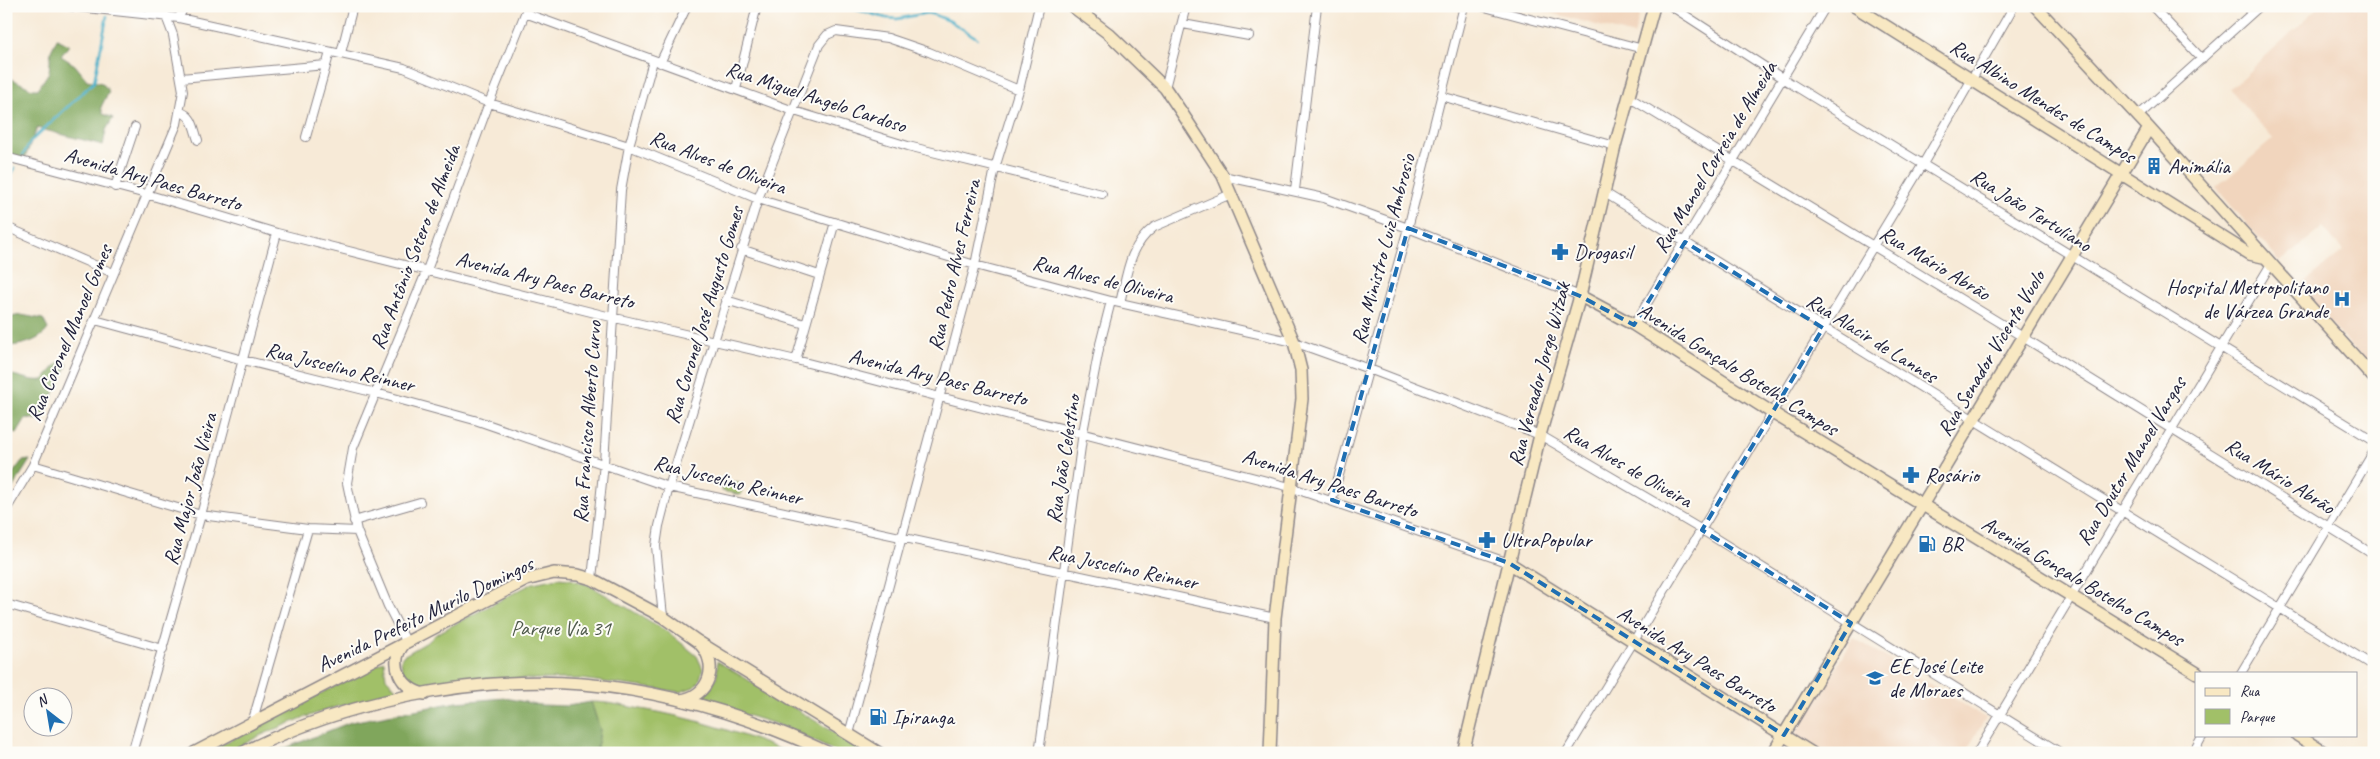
<svg xmlns="http://www.w3.org/2000/svg" width="2380" height="759" font-family="Caveat,sans-serif">
<rect width="100%" height="100%" fill="#fdfcf7"/>
<filter id="ink" filterUnits="userSpaceOnUse"><feTurbulence type="fractalNoise" baseFrequency=".02" numOctaves="2"/><feDisplacementMap in="SourceGraphic" scale="10" xChannelSelector="R" yChannelSelector="G"/><feConvolveMatrix kernelMatrix="1 2 1 2 8 2 1 2 1" color-interpolation-filters="sRGB"/></filter>
<filter id="wash" filterUnits="userSpaceOnUse"><feTurbulence type="fractalNoise" baseFrequency=".0096" numOctaves="4" result="noise"/><feDisplacementMap in="SourceGraphic" scale="20" xChannelSelector="R" yChannelSelector="G"/><feGaussianBlur stdDeviation="1.12" result="paint"/><feColorMatrix in="noise" values="0 0 0 0 0 0 0 0 0 0 0 0 0 0 0 0 0 1.4 0 .05"/><feComposite in="paint" operator="in"/></filter>
<g filter="url(#wash)">
<rect width="100%" height="100%" fill="#f7ead7"/>
<!-- built -->
<path fill="#f1d5bd" d="M 1525,6 L 1642,6 L 1634,35 Z
M 2320,6 L 2372,6 L 2374,8 L 2374,371 L 2299,287 L 2343,251 L 2323,227 L 2280,262 L 2216,188 L 2273,139 L 2230,89 Z
M 1854,638 L 1986,718 L 1965,753 L 1820,753 L 1794,737 Z"/>
<!-- green -->
<path fill="#a1c068" stroke="#627152" d="M 724,480 L 743,484 L 741,495 L 722,491 Z
M 558,578 L 570,579 L 589,585 L 668,632 L 697,656 L 703,669 L 699,682 L 694,687 L 680,692 L 580,679 L 502,679 L 423,687 L 414,685 L 403,678 L 401,659 L 403,656 L 429,641 L 436,634 L 533,583 Z
M 384,661 L 386,678 L 398,691 L 336,707 L 300,719 L 259,736 L 227,753 L 205,753 Z
M 717,661 L 868,753 L 839,753 L 779,725 L 698,700 C 713,690 719,678 717,661 Z
M 591,702 C 608,702 624,706 641,709 C 692,717 740,733 789,753 L 596,753 L 600,730 Z"/>
<!-- forest -->
<path fill="#80a65c" stroke="#51644c" d="M 57,39 L 69,45 L 61,56 L 75,65 L 87,80 L 102,83 L 109,91 L 101,107 L 103,114 L 113,118 L 106,130 L 103,145 L 37,128 L 24,160 L 6,155 L 6,76 L 32,89 L 38,89 L 49,72 L 51,51 Z
M 6,309 L 11,317 L 21,315 L 43,319 L 48,329 C 40,341 21,346 6,346 Z
M 59,362 L 68,364 L 41,420 L 26,418 L 17,433 L 6,431 L 6,374 C 19,375 30,382 43,380 Z
M 30,460 L 6,498 L 6,472 L 13,473 L 22,461 Z
M 505,698 L 540,705 L 568,706 L 591,702 L 600,730 L 596,753 L 273,753 L 351,722 L 457,702 Z"/>
<g fill="none" stroke-linecap="round" stroke-linejoin="round">
<!-- stream -->
<path stroke="#4bb1ca" stroke-width="2.5" d="M 834,6 L 854,9 L 886,18 L 897,19 L 927,13 L 935,15 L 950,21 L 977,38
M 23,155 L 31,141 L 94,82 L 107,16
M 6,183 L 15,168"/>
</g>
</g>
<g filter="url(#ink)">
<g fill="none" stroke-linecap="round" stroke-linejoin="round">
<!-- street casing -->
<g stroke="#8c8689" stroke-width="10">
<path id="street" d="M 68,6 L 179,18 L 404,68 L 489,103 L 629,146 L 758,199 L 975,265 L 1111,301 L 1294,342 L 1369,369 L 1540,435 L 1702,530 L 2061,753
M 1481,6 L 1643,49
M 1671,6 L 1782,78 L 2374,441
M 2152,6 L 2202,59
M 525,13 L 791,110 L 908,146 L 1102,194
M 179,18 L 184,6
M 1183,24 L 1249,36
M 341,53 L 353,6
M 660,63 L 687,6
M 181,78 L 326,65
M 1165,88 L 1186,6
M 736,89 L 757,6
M 1441,96 L 1615,146
M 1630,98 L 2023,337 L 2374,555
M 180,112 C 193,115 194,129 198,140
M 2138,116 L 2260,6
M 306,137 L 330,52
M 6,157 L 146,194 L 277,233 L 611,317 L 796,360 L 1290,487 L 1509,563
M 1223,176 L 1324,198 L 1408,228 L 1580,296
M 115,187 L 135,127
M 1295,190 L 1317,6
M 1605,193 L 2374,666
M 11,229 L 113,273
M 741,249 L 819,275
M 726,300 L 805,324
M 1120,303 C 1127,274 1129,246 1154,227 L 1231,194
M 95,320 L 243,360 L 376,393 L 478,421 L 669,487 L 1275,618
M 1634,325 L 1826,6
M 1100,344 L 1111,301
M 796,360 L 835,222
M 33,465 L 201,515 L 308,529 L 357,531
M 1332,500 L 1408,228 L 1464,6
M 6,510 L 33,465 L 177,124 L 183,91 L 173,35 L 162,6
M 354,521 L 420,502
M 592,579 L 604,463 L 621,190 L 629,146 L 653,61
M 6,604 L 163,649
M 663,617 L 656,546 L 659,526 L 669,487 L 758,199 L 819,45 L 827,35 L 836,31 L 888,38 L 929,52 L 1019,90
M 406,641 L 388,606 L 357,531 L 347,483 L 353,448 L 427,270 L 489,103 L 528,6
M 2241,673 L 2374,451
M 252,723 L 308,529
M 849,734 L 975,265 L 995,168 L 1019,90 L 1039,6
M 132,753 L 201,515 L 277,233
M 1039,753 L 1083,432 L 1099,349
M 1566,753 L 1923,164 L 2014,6
M 1977,753 L 2271,264
M 2193,753 L 2203,735"/>
</g>
<!-- secondary casing -->
<g stroke="#8c8689" stroke-width="14">
<path id="secondary" d="M 1072,6 L 1109,34 L 1165,88 L 1180,110 L 1223,176 L 1294,342 L 1301,370 L 1302,399 L 1275,618 L 1270,753
M 1854,6 L 2249,254 L 2263,257
M 2035,6 L 2149,128 L 2374,378
M 1580,296 L 1634,325 L 1771,412 L 2197,673
M 1509,563 L 1812,753
M 405,643 C 387,662 401,690 425,694
M 680,700 C 709,697 720,665 700,644
M 2297,735 L 2325,753
M 194,753 L 526,580 L 554,573 L 578,575 L 592,579 L 663,617 L 697,641 L 879,753
M 242,753 C 342,702 471,675 583,684 C 667,691 752,717 829,753
M 1463,753 L 1540,435 L 1580,296 L 1615,146 L 1654,6
M 1773,753 L 2149,128"/>
</g>
<!-- street -->
<use href="#street" stroke="#fff" stroke-width="8"/>
<!-- secondary -->
<use href="#secondary" stroke="#f8e8c3" stroke-width="11"/>
</g>
</g>
<!-- marked area -->
<path fill="none" stroke="#1f6fb2" stroke-width="4" stroke-dasharray="10 6" stroke-linejoin="round" d="M 1408,228 L 1580,296 L 1634,325 L 1685,242 L 1823,328 L 1702,530 L 1851,623 L 1784,735 L 1509,563 L 1332,500 Z"/>
<!-- icons -->
<defs>
<g id="building-bare" transform="scale(1.35)"><path d="M-4-6H4V6H1V3H-1V6H-4ZM-2.5-4.3h1.7v1.8h-1.7ZM.8-4.3h1.7v1.8H.8ZM-2.5-1h1.7V.8h-1.7ZM.8-1h1.7V.8H.8Z" fill="#1f6fb2" stroke="#fdfcf7" stroke-width="2.5" paint-order="stroke"/></g>
<g id="pharmacy-bare" transform="scale(1.35)"><path d="M-2-6h4v4h4v4h-4v4h-4v-4h-4v-4h4Z" fill="#1f6fb2" stroke="#fdfcf7" stroke-width="2.5" paint-order="stroke"/></g>
<g id="hospital-bare" transform="scale(1.35)"><path d="M-5-5h3v3.5h4V-5h3V5h-3V1.5h-4V5h-3Z" fill="#1f6fb2" stroke="#fdfcf7" stroke-width="2.5" paint-order="stroke"/></g>
<g id="fuel-bare" transform="scale(1.35)"><path d="M-5.5-6h7V0h2V4h1.3V-2.5L3-4.5l.8-.8L6-3V5H2.5V1h-1V6h-7ZM-4.2-4.7v3.2H.2V-4.7Z" fill="#1f6fb2" stroke="#fdfcf7" stroke-width="2.5" paint-order="stroke"/></g>
<g id="school-bare" transform="scale(1.35)"><path d="M0-5L7-2L0 1L-7-2ZM-4 1L0 2.5L4 1V4Q0 6-4 4Z" fill="#1f6fb2" stroke="#fdfcf7" stroke-width="2.5" paint-order="stroke"/></g>
</defs>
<g fill-rule="evenodd">
<use href="#building-bare" x="2154" y="166"/>
<use href="#pharmacy-bare" x="1560" y="252"/>
<use href="#hospital-bare" x="2342" y="299"/>
<use href="#pharmacy-bare" x="1911" y="475"/>
<use href="#pharmacy-bare" x="1487" y="540"/>
<use href="#fuel-bare" x="1927" y="544"/>
<use href="#school-bare" x="1875" y="678"/>
<use href="#fuel-bare" x="878" y="717"/>
</g>
<g text-anchor="middle" stroke-width="4" stroke-linejoin="round" paint-order="stroke">
<!-- street labels -->
<g font-size="21" fill="#22223b" stroke="#fdfcf7">
<text transform="translate(816 97) rotate(18)" y="7">Rua Miguel Angelo Cardoso</text>
<text transform="translate(2043 101) rotate(32)" y="7">Rua Albino Mendes de Campos</text>
<text transform="translate(1715 157) rotate(-59)" y="7">Rua Manoel Correia de Almeida</text>
<text transform="translate(718 162) rotate(21)" y="7">Rua Alves de Oliveira</text>
<text transform="translate(153 179) rotate(16)" y="7">Avenida Ary Paes Barreto</text>
<text transform="translate(2031 210) rotate(32)" y="7">Rua João Tertuliano</text>
<text transform="translate(415 247) rotate(-69)" y="7">Rua Antônio Sotero de Almeida</text>
<text transform="translate(1383 249) rotate(-75)" y="7">Rua Ministro Luiz Ambrosio</text>
<text transform="translate(1935 263) rotate(31)" y="7">Rua Mário Abrão</text>
<text transform="translate(954 265) rotate(-77)" y="7">Rua Pedro Alves Ferreira</text>
<text transform="translate(1103 279) rotate(14)" y="7">Rua Alves de Oliveira</text>
<text transform="translate(545 280) rotate(14)" y="7">Avenida Ary Paes Barreto</text>
<text transform="translate(704 315) rotate(-73)" y="7">Rua Coronel José Augusto Gomes</text>
<text transform="translate(69 333) rotate(-67)" y="7">Rua Coronel Manoel Gomes</text>
<text transform="translate(1872 338) rotate(32)" y="7">Rua Alacir de Lannes</text>
<text transform="translate(1991 353) rotate(-59)" y="7">Rua Senador Vicente Vuolo</text>
<text transform="translate(340 367) rotate(14)" y="7">Rua Juscelino Reinner</text>
<text transform="translate(1738 369) rotate(32)" y="7">Avenida Gonçalo Botelho Campos</text>
<text transform="translate(1539 374) rotate(-75)" y="7">Rua Vereador Jorge Witzak</text>
<text transform="translate(938 377) rotate(14)" y="7">Avenida Ary Paes Barreto</text>
<text transform="translate(587 422) rotate(-86)" y="7">Rua Francisco Alberto Curvo</text>
<text transform="translate(1063 459) rotate(-81)" y="7">Rua João Celestino</text>
<text transform="translate(2131 461) rotate(-59)" y="7">Rua Doutor Manoel Vargas</text>
<text transform="translate(1628 466) rotate(30)" y="7">Rua Alves de Oliveira</text>
<text transform="translate(2280 476) rotate(32)" y="7">Rua Mário Abrão</text>
<text transform="translate(728 480) rotate(14)" y="7">Rua Juscelino Reinner</text>
<text transform="translate(1330 483) rotate(18)" y="7">Avenida Ary Paes Barreto</text>
<text transform="translate(190 489) rotate(-75)" y="7">Rua Major João Vieira</text>
<text transform="translate(1123 567) rotate(12)" y="7">Rua Juscelino Reinner</text>
<text transform="translate(2083 581) rotate(31)" y="7">Avenida Gonçalo Botelho Campos</text>
<text transform="translate(425 614) rotate(-26)" y="7">Avenida Prefeito Murilo Domingos</text>
<text transform="translate(1697 659) rotate(32)" y="7">Avenida Ary Paes Barreto</text>
</g>
<!-- poi labels -->
<g font-size="21" fill="#22223b" stroke="#fdfcf7" text-anchor="start">
<text x="2168" y="173">Animália</text>
<text x="1574" y="259">Drogasil</text>
<text x="2328" y="294" text-anchor="end">Hospital Metropolitano<tspan x="2328" dy="24">de Várzea Grande</tspan></text>
<text x="1925" y="482">Rosário</text>
<text x="1501" y="547">UltraPopular</text>
<text x="1941" y="551">BR</text>
<text x="1889" y="673">EE José Leite<tspan x="1889" dy="24">de Moraes</tspan></text>
<text x="892" y="724">Ipiranga</text>
</g>
<!-- park labels -->
<g font-size="21" fill="#4e594b" stroke="#fdfcf7">
<text x="561" y="635">Parque Via 31</text>
</g>
</g>
<!-- margin -->
<rect width="2380" height="759" fill="none" stroke="#fdfcf7" stroke-width="25"/>
<!-- legend -->
<rect x="2195" y="672" width="162" height="65" fill="#fdfcf7" stroke="#a5a5ac"/>
<rect x="2205" y="688" width="25" height="8" fill="#f8e8c3" stroke="#a5a5ac"/>
<text x="2240" y="696" font-size="15" fill="#22223b">Rua</text>
<rect x="2205" y="709" width="25" height="15" fill="#a1c068" stroke="#a5a5ac"/>
<text x="2240" y="722" font-size="15" fill="#22223b">Parque</text>
<!-- north arrow -->
<g transform="translate(48 712) rotate(329)"><circle r="24" fill="#fdfcf7" stroke="#a5a5ac"/>
<path d="M0-4L9 19L0 12L-9 19Z" fill="#1f6fb2"/>
<text y="-8" font-size="14" font-weight="bold" text-anchor="middle" fill="#22223b">N</text>
</g>
</svg>
